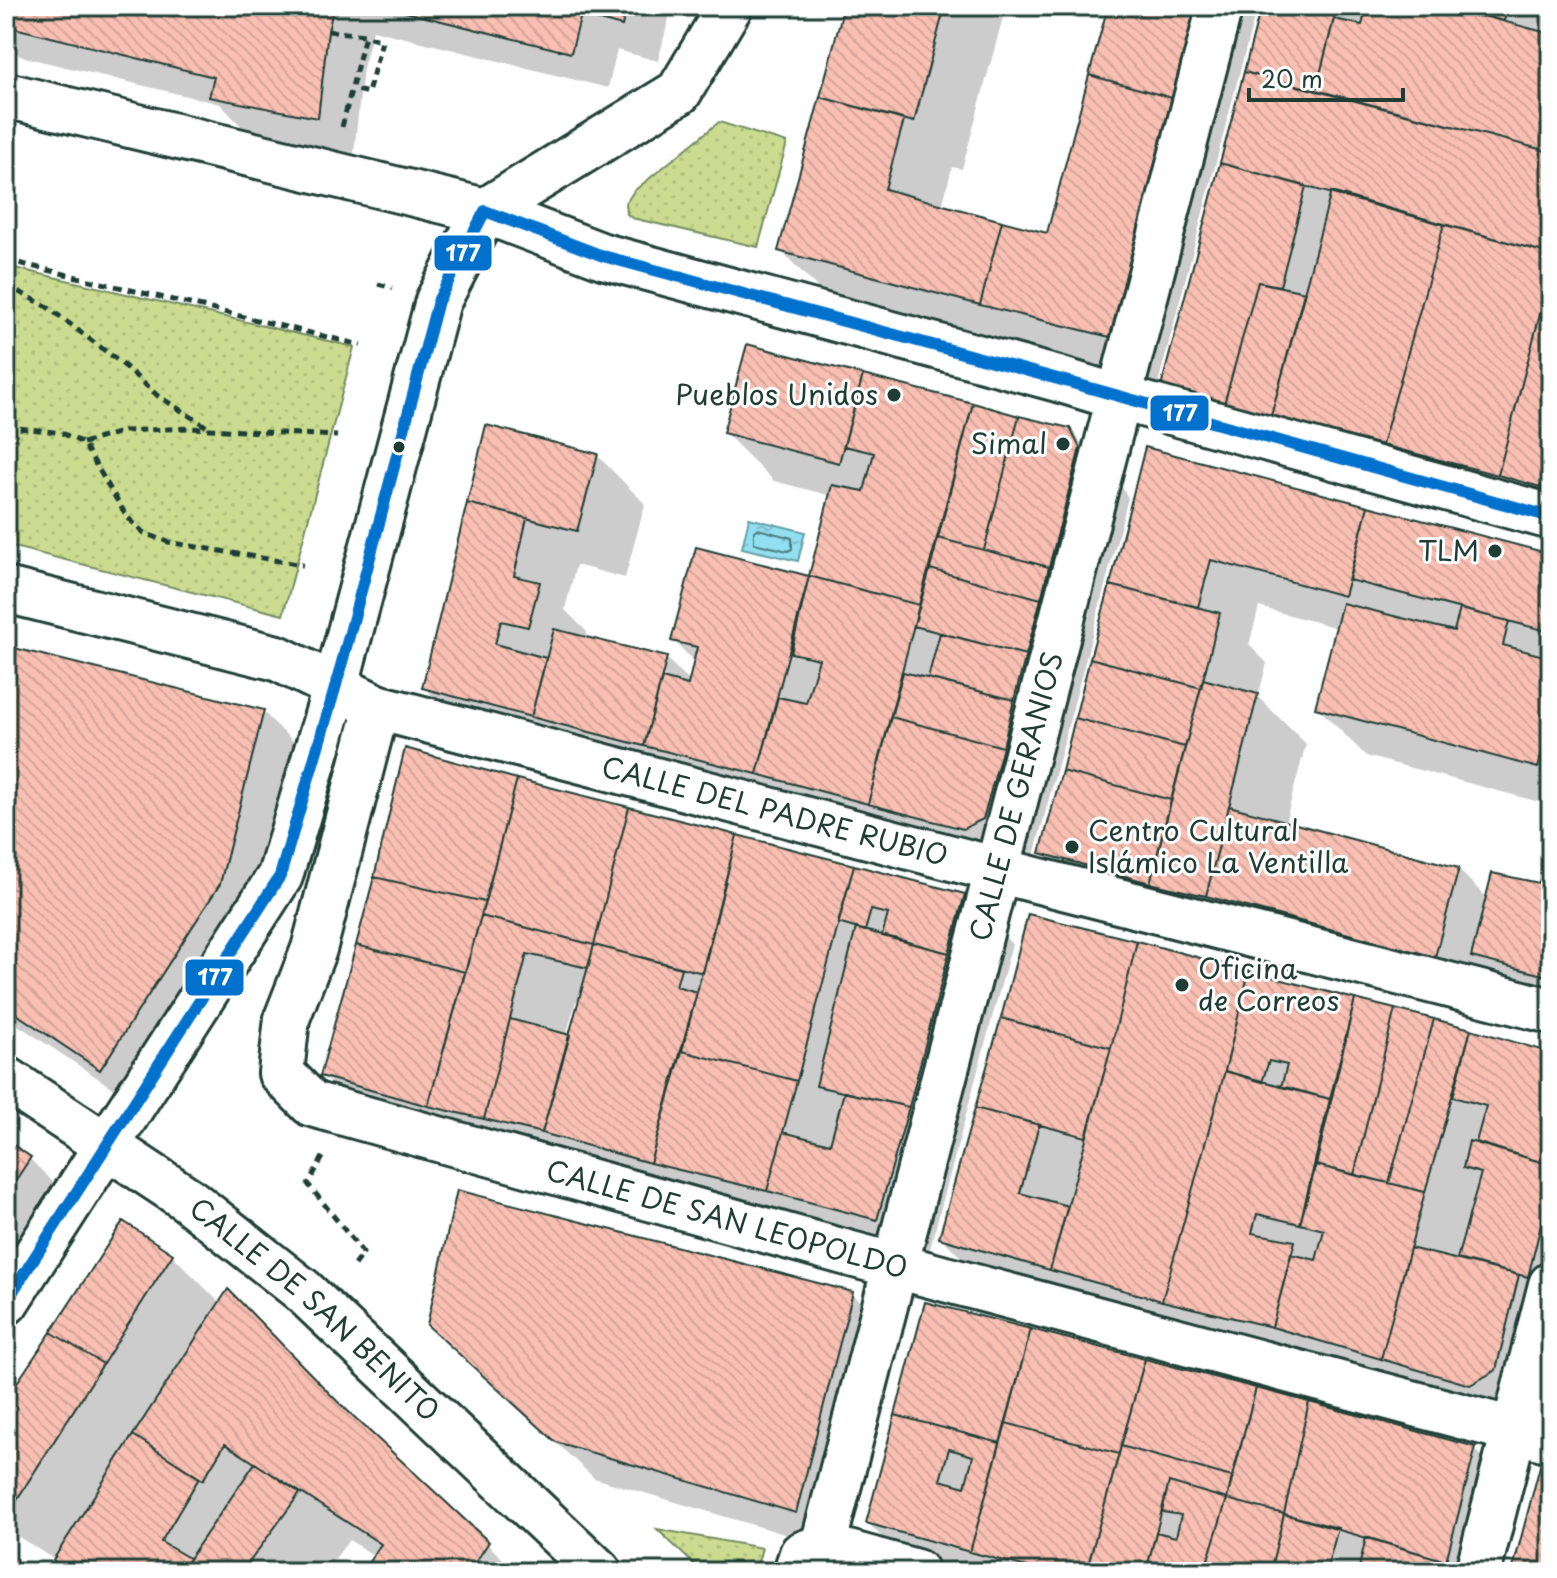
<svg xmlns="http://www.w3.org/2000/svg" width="1557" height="1578" font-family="'Playpen Sans',sans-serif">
<defs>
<pattern id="garden-dots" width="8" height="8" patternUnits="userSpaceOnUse" patternTransform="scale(2)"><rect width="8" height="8" fill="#cbdc90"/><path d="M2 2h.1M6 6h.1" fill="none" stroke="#aebe7d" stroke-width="1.8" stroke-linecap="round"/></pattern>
<pattern id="water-ripples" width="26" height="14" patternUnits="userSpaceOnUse" patternTransform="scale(2)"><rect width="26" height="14" fill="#92dff1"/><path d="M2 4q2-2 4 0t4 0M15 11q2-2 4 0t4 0" fill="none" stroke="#7dc0cf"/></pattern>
<pattern id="building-back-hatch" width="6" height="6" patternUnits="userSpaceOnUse" patternTransform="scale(2)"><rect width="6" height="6" fill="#f9bfb2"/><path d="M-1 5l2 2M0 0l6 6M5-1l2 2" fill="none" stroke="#d5a59a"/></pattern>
</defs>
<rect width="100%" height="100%" fill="#fff"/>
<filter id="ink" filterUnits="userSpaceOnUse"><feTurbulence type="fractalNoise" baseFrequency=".0125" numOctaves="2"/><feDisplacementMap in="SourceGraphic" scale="16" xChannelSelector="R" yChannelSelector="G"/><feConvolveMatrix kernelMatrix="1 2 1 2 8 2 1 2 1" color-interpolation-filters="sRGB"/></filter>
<g filter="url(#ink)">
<!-- garden -->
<path fill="url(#garden-dots)" stroke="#758c62" stroke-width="2" d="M 719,122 L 787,143 L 758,247 L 632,218 L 627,214 L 626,203 L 634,191 Z
M 6,266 L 354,347 L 283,615 L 6,545 Z
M 657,1529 L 762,1548 L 755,1572 L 702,1572 Z"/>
<!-- water -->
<path fill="url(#water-ripples)" stroke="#649ea5" stroke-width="2" d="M 749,518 L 805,532 L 798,561 L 742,548 Z"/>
<!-- shadow -->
<path fill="#0003" fill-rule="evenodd" d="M 6,6 L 672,6 L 658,61 L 617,50 L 608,88 L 373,30 L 363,68 L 354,153 L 248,133 L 220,104 L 20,56 L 6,41 Z
M 846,6 L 1006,6 L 962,169 L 952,167 L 942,207 L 1049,235 L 1110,6 L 1257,6 L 1158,384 L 829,299 L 780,250 Z
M 1262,6 L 1551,6 L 1551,525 L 1163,387 Z
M 748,346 L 1069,430 L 1118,479 L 1128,498 L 1031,867 L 472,736 L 424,687 L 487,427 L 597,455 L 645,504 L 625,578 L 576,565 L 565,610 L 587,632 L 586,639 L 666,658 L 691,683 L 696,663 L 673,640 L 698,550 L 810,578 L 832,496 L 774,481 L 725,433 Z
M 1147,450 L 1551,556 L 1551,805 L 1366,756 L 1317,707 L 1338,628 L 1259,607 L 1249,645 L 1267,663 L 1258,697 L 1306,744 L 1285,823 L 1458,869 L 1488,899 L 1540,885 L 1551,840 L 1551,1012 L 1091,901 L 1043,852 Z
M 6,648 L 263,712 L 300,748 L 256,921 L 138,1105 L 6,1017 Z
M 376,878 L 964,896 L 1012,944 L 925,1267 L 371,1124 L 323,1075 ZM 576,1001 L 580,1002 L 571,1037 L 566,1036 Z
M 1029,916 L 1449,1026 L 1551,1055 L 1551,1389 L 1544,1419 L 989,1286 L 941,1237 Z
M 6,1142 L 30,1159 L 66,1195 L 6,1286 Z
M 123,1224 L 172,1255 L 221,1304 L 349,1415 L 517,1572 L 365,1572 L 375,1556 L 349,1540 L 325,1572 L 68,1572 L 57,1561 L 6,1529 L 6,1401 Z
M 852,1294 L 889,1330 L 832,1548 L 594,1478 L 429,1324 Z
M 926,1304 L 1475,1449 L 1523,1497 L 1503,1572 L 916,1571 L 868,1523 Z"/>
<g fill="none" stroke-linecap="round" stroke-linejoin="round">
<!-- shore -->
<path stroke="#4d7e80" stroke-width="2" d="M 758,529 L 792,538 L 792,549 L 788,551 L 754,543 L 754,531 Z"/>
</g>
<!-- building -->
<path fill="url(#building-back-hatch)" stroke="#1f3d34" stroke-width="2" fill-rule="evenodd" d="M 6,6 L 334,6 L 328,31 L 318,118 L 209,97 L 214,77 L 6,26 Z
M 381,6 L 627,6 L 622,26 L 581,15 L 571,53 Z
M 844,6 L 945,6 L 914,122 L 820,97 Z
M 1108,6 L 1182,6 L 1195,10 L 1172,98 L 1089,75 Z
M 1261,6 L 1337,6 L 1316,90 L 1244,72 Z
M 1367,6 L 1446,6 L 1551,34 L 1551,152 L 1316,90 L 1334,19 L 1362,25 Z
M 1446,6 L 1508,6 L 1504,21 Z
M 1244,72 L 1551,152 L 1551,254 L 1220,163 Z
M 1089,75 L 1172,98 L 1110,337 L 980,305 L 1002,221 L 1047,233 Z
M 820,97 L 904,120 L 885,189 L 1002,221 L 980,305 L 778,251 Z
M 1220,163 L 1306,186 L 1280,286 L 1258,282 L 1224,404 L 1161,387 Z
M 1331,192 L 1444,224 L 1382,445 L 1271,416 Z
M 1444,224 L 1551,254 L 1551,272 L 1498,475 L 1382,445 Z
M 1551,272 L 1551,490 L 1498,475 Z
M 1258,282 L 1305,292 L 1271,416 L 1224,404 Z
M 747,344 L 863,375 L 839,463 L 723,433 Z
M 863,375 L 973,403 L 919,605 L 809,576 L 832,485 L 864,491 L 874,453 L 844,446 Z
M 973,403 L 1019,416 L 984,550 L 938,538 Z
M 1019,416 L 1070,428 L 1080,448 L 1049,567 L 984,550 Z
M 486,425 L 598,454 L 577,531 L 467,503 Z
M 1145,447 L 1368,506 L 1344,596 L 1211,560 L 1198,607 L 1110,585 Z
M 467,503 L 527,518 L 514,576 L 540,582 L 528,627 L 501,621 L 495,644 L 546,658 L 531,717 L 422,688 Z
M 1368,506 L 1551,554 L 1551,632 L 1349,580 Z
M 938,538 L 1049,567 L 1041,599 L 930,569 Z
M 696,547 L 809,576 L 757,774 L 644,746 L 662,678 L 688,685 L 697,647 L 671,641 Z
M 930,569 L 1041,599 L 1026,655 L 914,626 Z
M 809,576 L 919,605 L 868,804 L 757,774 L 778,697 L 806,703 L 819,659 L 791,653 Z
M 1110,585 L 1220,613 L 1201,688 L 1090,658 Z
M 1342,603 L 1454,631 L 1460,609 L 1509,621 L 1503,645 L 1551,658 L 1551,720 L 1538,768 L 1315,708 Z
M 554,629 L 667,657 L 644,746 L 531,717 Z
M 940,633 L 1026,655 L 1014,700 L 928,678 Z
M 6,646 L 264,710 L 220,884 L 100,1070 L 6,1007 Z
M 1090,658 L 1201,688 L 1185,747 L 1075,718 Z
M 903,672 L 1014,700 L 1003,747 L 891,717 Z
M 1203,679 L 1258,694 L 1206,896 L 1150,883 Z
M 891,717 L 1003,747 L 983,819 L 963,829 L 868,804 Z
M 1075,718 L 1185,747 L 1171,800 L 1062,771 Z
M 405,748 L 517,779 L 485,902 L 374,877 Z
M 1062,771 L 1171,800 L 1150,883 L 1040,853 Z
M 517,779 L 629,807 L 594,945 L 481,916 Z
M 1229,806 L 1459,868 L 1435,957 L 1206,896 Z
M 629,807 L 737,835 L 703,973 L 594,945 Z
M 1550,832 L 1551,977 L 1471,957 L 1492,873 L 1539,883 Z
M 737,835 L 854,865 L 797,1081 L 682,1051 Z
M 854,865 L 965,894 L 949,953 L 882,936 L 888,914 L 871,910 L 865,931 L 838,923 Z
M 374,877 L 485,902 L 465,972 L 356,945 Z
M 1028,914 L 1137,941 L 1111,1048 L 1001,1018 Z
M 481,916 L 594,945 L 588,968 L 527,954 L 484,1119 L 428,1106 Z
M 856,928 L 949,953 L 909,1107 L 816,1086 Z
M 1137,941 L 1249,971 L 1225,1071 L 1162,1301 L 1050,1270 L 1111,1048 Z
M 356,945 L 465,972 L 428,1106 L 320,1076 Z
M 594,945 L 681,968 L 676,986 L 697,992 L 650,1163 L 542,1133 Z
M 1249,971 L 1355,999 L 1330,1099 L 1281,1087 L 1287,1065 L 1269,1061 L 1262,1082 L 1225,1071 Z
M 1355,999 L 1395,1009 L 1354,1175 L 1316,1165 Z
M 1395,1009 L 1434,1019 L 1389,1183 L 1354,1175 Z
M 1001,1018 L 1111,1048 L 1086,1137 L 975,1108 Z
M 510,1019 L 570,1035 L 542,1133 L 484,1119 Z
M 1434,1019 L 1471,1029 L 1425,1192 L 1389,1183 Z
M 1471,1029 L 1551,1053 L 1551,1165 L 1476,1142 L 1486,1106 L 1453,1097 Z
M 682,1051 L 797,1081 L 767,1191 L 650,1163 Z
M 1225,1071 L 1330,1099 L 1300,1224 L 1257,1214 L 1252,1233 L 1295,1241 L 1272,1327 L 1162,1301 Z
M 844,1092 L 909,1107 L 877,1220 L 767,1191 L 783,1132 L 830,1144 Z
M 975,1108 L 1039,1125 L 1020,1193 L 1068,1206 L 1050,1270 L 939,1238 Z
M 6,1140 L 31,1157 L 6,1195 Z
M 1469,1141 L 1551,1165 L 1551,1185 L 1528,1277 L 1457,1259 L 1481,1173 L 1463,1168 Z
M 1316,1165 L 1425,1192 L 1381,1359 L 1272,1327 L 1291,1254 L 1316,1260 L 1324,1230 L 1300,1224 Z
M 457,1190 L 853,1292 L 796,1513 L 556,1442 L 427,1325 Z
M 123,1221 L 173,1254 L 103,1364 L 51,1332 Z
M 1410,1248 L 1519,1275 L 1496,1370 L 1470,1385 L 1381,1359 Z
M 228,1289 L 337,1401 L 489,1542 L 469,1572 L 362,1572 L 381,1544 L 225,1444 L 203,1480 L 133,1435 Z
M 925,1302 L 1031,1329 L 1000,1443 L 895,1415 Z
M 1031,1329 L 1145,1359 L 1119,1454 L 1006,1423 Z
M 51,1332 L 103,1364 L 7,1515 L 6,1399 Z
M 1145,1359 L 1256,1388 L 1232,1477 L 1121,1446 Z
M 1256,1388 L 1309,1402 L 1284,1514 L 1227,1499 Z
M 1309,1402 L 1476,1447 L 1446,1561 L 1284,1514 Z
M 895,1415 L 1000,1443 L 970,1552 L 866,1523 ZM 949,1449 L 973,1456 L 965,1487 L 940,1480 Z
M 1006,1423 L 1119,1454 L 1086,1572 L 1046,1572 L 970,1552 Z
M 133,1435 L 199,1478 L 161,1542 L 189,1558 L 180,1572 L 72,1572 L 53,1560 Z
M 1121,1446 L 1232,1477 L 1227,1499 L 1169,1482 L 1146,1572 L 1086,1572 Z
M 255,1463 L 300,1493 L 242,1572 L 180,1572 Z
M 1540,1466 L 1551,1469 L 1551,1572 L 1512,1572 Z
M 1169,1482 L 1227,1499 L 1204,1572 L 1146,1572 L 1156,1532 L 1176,1537 L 1181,1515 L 1162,1512 Z
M 1227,1499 L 1284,1514 L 1270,1572 L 1204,1572 Z
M 1284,1514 L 1338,1528 L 1326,1572 L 1270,1572 Z
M 1366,1537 L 1446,1561 L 1443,1572 L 1358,1572 Z"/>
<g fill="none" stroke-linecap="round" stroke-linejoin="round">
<!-- minor casing -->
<g stroke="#1f3d34" stroke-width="50">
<g id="minor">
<path d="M 6,95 L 485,211 L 603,256 L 1058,379 L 1117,397 L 1551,517"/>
<path id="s1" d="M 6,590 L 277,658 L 377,707 L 1028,878 L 1551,1011"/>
<path id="s2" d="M 377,707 L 314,949 L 287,1018 L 281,1073 L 312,1104 L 851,1254 L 1551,1440"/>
<path id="s3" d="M 6,1079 L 187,1199 L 302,1290 L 599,1572"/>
<path d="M 6,1302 L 280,876 L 336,685 L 438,301 L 485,211 L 679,92 L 730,6"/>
<path id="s4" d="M 823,1546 L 1220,6"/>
<path d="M 823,1546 L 916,1572"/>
<path d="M 796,1572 L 802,1554 L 823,1546"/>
<path d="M 1478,1572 L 1551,1285"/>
</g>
</g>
<!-- path -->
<path stroke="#1f3d34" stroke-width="5" stroke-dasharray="8 6" stroke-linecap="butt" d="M 328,31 L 365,35 L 382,41 L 368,93 L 353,89
M 342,127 L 365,35
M 6,260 L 361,345
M 378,284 L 392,288
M 6,285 L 46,306 L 120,362 L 158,396 L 209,428
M 6,431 L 18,428 L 39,430 L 62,433 L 83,443 L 127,517 L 144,533 L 168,542 L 303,565
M 83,443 L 124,431 L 190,428 L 337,436
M 323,1157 L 308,1184 L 363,1253 L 354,1265"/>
<!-- minor -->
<use href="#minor" stroke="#fff" stroke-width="44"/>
<!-- bus-1 casing -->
<g stroke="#fff" stroke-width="18">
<path id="bus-1" d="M 6,1302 L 280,876 L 336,685 L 438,301 L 485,211 L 603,256 L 1058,379 L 1551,517"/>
</g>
<!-- bus-1 -->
<use href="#bus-1" stroke="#0072ce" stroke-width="12"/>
</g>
</g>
<!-- markers -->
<g fill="#1f3d34" stroke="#fff" stroke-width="3">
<circle cx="894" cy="395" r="8"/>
<circle cx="1063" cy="444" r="8"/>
<circle cx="399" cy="447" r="7"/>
<circle cx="1495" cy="551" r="8"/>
<circle cx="1072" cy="847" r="8"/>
<circle cx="1182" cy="985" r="8"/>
</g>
<g text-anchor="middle" stroke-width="6" stroke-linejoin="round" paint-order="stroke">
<!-- poi labels -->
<g font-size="28" fill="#1f3d34" stroke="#fff" text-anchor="end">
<text x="878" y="405">Pueblos Unidos</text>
<text x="1047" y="454">Simal</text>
<text x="1479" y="561">TLM</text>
<text x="1088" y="841" text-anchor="start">Centro Cultural<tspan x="1088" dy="32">Islámico La Ventilla</tspan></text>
<text x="1198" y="979" text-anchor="start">Oficina<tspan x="1198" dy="32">de Correos</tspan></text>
</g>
<!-- street labels -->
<g font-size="28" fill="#1f3d34" stroke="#fff">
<text dy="10" stroke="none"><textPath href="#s4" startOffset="774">CALLE DE GERANIOS</textPath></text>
<text dy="10" stroke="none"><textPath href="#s1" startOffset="802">CALLE DEL PADRE RUBIO</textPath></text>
<text dy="10" stroke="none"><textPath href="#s2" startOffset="854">CALLE DE SAN LEOPOLDO</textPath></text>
<text dy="10" stroke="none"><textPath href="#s3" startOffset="386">CALLE DE SAN BENITO</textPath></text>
</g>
</g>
<g stroke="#fff" stroke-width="3">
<rect x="433" y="234" width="60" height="38" rx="8" fill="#0072ce"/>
<rect x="1149" y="394" width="61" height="38" rx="8" fill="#0072ce"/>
<rect x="184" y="958" width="61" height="39" rx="8" fill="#0072ce"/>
</g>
<g font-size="22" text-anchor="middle" font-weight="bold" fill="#fff">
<text x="463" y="261">177</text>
<text x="1180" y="421">177</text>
<text x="215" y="985">177</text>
</g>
<!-- margin -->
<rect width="1557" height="1578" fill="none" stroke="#fff" stroke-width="32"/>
<rect x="16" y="16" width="1525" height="1546" fill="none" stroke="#1f3d34" stroke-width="3" filter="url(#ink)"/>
<!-- scale -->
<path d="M1249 88v12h154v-12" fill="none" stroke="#1f3d34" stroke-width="4"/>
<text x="1261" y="88" font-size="24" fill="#1f3d34" stroke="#ffffff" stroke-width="6" paint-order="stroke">20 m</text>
</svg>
